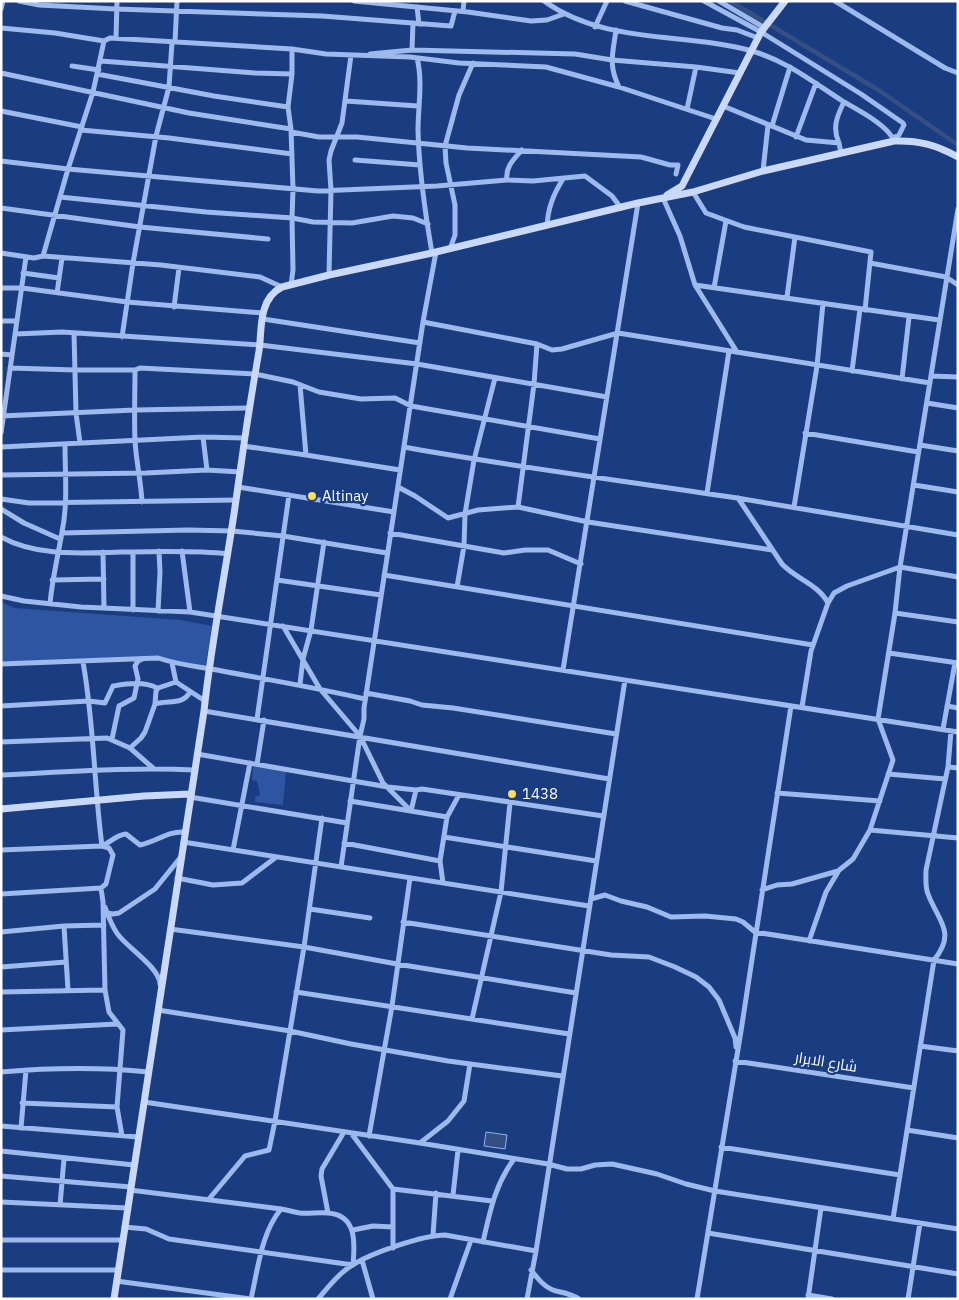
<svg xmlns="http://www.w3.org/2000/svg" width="959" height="1300" font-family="'IBM Plex Sans',Cairo,sans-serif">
<rect width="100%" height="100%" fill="#1a3d82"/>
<!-- green -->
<path fill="#2d55a1" d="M 1,602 L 14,608 L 180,620 L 212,626 L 205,667 L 152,657 L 1,662 Z
M 253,767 L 286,771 L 283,805 L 255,802 L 255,797 L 260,795 L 257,781 L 252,780 Z"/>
<!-- water -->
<path fill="#354f83" stroke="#91b2ed" d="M 486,1132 L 507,1135 L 505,1149 L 484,1146 Z"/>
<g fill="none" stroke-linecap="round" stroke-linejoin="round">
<!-- canal -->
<path stroke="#354f83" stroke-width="4.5" d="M 730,1 L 880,91 L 958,145"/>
<!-- street -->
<path stroke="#9eb9eb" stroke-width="5" d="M 19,1 L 39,5 L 116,9 L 322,16 L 451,26 L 455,11
M 354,1 L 468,12 L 531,21 L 547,20 L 564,14
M 544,1 C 605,45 683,32 752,51 C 787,61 814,83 844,102 C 858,110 889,126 894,141
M 625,1 L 722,28 L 737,30 L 758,38
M 704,1 L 761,32 L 861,94 L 903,123 L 904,125 L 899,135 L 893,138
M 719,1 L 765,28
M 835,1 L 945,68 L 958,73
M 417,7 L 419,24
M 1,9 L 3,1
M 463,11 L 464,1
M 595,27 L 607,1
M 1,28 L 55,33 L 104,41
M 616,30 C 613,53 608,65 619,87
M 116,38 L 117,1
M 175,42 L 177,1
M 412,50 L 413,23
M 370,54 L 412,50 L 575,54 L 612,60 L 696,67 L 740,73
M 417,58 C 423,81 418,107 418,131 C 419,172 425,212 432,253
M 101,61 L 255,73 L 292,74
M 72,66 L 99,70
M 1,73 L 189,113 L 291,129
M 97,74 L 214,96 L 288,107
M 346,101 L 418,106
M 723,106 L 806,140 L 839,143 L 841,153
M 687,109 L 696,67
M 1,111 L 82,127
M 772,126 L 790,67
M 81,130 L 169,138 L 292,154
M 291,132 L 319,137 L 357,137 L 467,148 L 641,157 L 670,165 L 678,165 L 676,174
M 796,137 L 816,83
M 839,143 C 832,128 837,116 844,102
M 355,160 L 420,165
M 1,161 L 68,169 L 318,191 L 437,186 L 507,180 L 533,181 L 585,176 L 612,196 L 621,208
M 763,171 L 768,125
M 507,180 C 505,167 514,159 522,150
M 693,192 L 706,213 L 744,227 L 871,252 L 865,310
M 60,197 L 206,212 L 292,218 L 313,222 L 352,223 L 393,216 L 413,218 L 428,224
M 663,198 L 680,236 L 695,285 L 737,352
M 1,208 L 140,227 L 268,239
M 547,226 C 548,208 553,195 563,179
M 450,249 L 455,235 L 455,205 L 446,163 L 445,146 L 459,95 L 473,63
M 1,253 L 34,258 L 43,256 L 68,169 L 93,92 L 104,41 L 110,38 L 292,49 L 326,54 L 410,57 L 459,63 L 546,67 L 619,87 L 716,119
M 43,256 L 161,265 L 260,277 L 282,287
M 870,263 L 946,277 L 958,285
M 23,273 L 59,278
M 329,275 L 331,190 L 329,160 L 331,151 L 342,123 L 351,55
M 291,285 L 293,270 L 292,218 L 293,189 L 291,129 L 288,107 L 292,74 L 292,49
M 695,285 L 939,320
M 1,288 L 22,288 L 127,302 L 263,313
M 714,288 L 726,221
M 57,293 L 62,258
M 787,297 L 795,237
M 174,307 L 179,268
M 263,319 L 420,343
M 1,321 L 17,321
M 423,322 L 537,344 L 534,384 L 518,507
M 74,333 L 76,413 L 80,443
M 16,334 L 62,332 L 260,345 L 417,364 L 607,397
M 122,337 L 133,263 L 156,136 L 169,87 L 172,42
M 537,344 L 552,350 L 562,349 L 618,333 L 930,383
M 1,354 L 12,355
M 10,368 L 75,370 L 135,370 L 140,368 L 255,374 L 293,382 L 319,392 L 361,399 L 395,398 L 411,406 L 600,439
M 135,370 C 135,393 134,417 135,440 C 136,461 141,481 142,502
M 852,371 L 860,309
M 931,376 L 958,377
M 902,379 L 909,317
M 300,385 L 306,455
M 927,403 L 958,408
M 1,416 L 135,410 L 249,408
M 1,433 L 26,257
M 805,433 L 918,452
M 203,437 L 207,470
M 920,445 L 958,451
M 243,446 L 306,455 L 400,470
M 1,447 L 203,437 L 244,438
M 404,447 C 514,467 626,481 737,498 C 811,510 884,523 958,535
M 1,475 L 146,473 L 207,470 L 240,472
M 914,485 L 958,492
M 238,487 L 394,512
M 398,487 L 415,496 L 448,518 L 478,510 L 518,507 L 588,522 L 772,550
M 707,493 L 729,351
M 738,498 L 782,564 C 796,579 818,584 828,603
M 1,499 L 29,503 L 236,500
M 794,507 L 817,366 L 823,303
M 1,509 L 24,523 L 60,539
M 62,533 L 188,530 L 232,531 L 283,536 L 387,553
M 390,533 L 504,553 L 525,550 L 548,550 L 581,564
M 1,537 C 37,557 82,553 121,552 C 157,552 192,550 228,554
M 182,551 L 190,612
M 103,552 L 104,608
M 133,552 L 133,610
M 384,575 L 813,645
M 52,580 L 104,579
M 277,580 L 381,595
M 457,587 L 464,546 L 465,514 L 474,460 L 495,378
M 1,596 L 24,601 L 81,607 L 190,612 L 958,732
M 50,604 C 52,580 58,556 62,532 C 68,504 65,473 65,444
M 158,611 L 160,572 L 159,551
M 895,613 L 958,622
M 283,626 L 320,689 L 360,736 L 383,783 L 411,811
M 889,653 L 958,663
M 83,662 C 94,723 94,785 102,846 L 109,848 L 113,855 L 106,884 L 101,888 L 103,902 L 105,990 L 109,1012 L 123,1030 L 117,1107 L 122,1136
M 172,663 L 176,682
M 1,664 L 158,658 C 179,665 201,667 222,671 C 270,680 318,688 365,699
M 563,670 L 638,203
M 300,684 L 303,659 L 311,630 L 324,542
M 366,693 L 410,701 L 422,705 L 453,708 L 616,734
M 155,704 C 169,700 183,705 190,692
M 1,706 L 89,701 L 105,703 L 113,686 C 126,684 144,681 157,688
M 947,706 L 958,708
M 802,707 L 811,651 L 828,603 L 834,593 L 847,586 L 900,567 L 958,577
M 204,711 L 609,779
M 257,719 L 289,495
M 943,729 L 955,663
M 112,739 L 119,706 L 134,698 L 138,679 L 135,666 L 138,661 L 143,659
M 1,742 L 107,738 L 130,748 L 153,768
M 130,748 L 141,738 L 145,732 L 155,704 L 156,691 L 158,688 L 176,682 L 205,701
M 197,754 L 388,787 L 416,790 L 422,789 L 603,816
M 257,764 L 264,720
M 948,767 L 958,768
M 888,774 L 945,779
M 1,775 C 66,772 130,767 194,770
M 777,793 L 880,801
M 190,797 L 347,823
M 350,801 L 447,817
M 411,811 L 416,790
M 870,830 L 958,838
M 444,837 L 596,861
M 183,842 L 589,906
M 344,843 L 440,861
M 1,850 L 102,846 C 111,842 116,835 126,834 L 140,845 C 156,842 168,831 184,832
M 233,850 L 250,763
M 341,867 L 360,736 L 364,719 L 364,708 L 423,322 L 436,252
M 177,878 L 213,885 L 242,883 L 275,858
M 443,883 L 440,861 L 447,817 L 459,795
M 762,890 L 777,885 L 792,884 L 838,871 L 853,859 L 870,830 L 893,760 L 878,719 L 895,613 L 900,567 L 958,209
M 1,894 L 101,888
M 591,899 L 605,895 L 621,901 L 647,907 L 671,917 L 705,916 L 736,919 L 743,922 L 755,932 L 958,964
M 105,907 L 107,913 L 113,914 L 119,913 L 155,889 L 180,858
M 310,909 L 370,918
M 107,913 C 110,920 114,931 120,937 C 130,949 160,969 160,984
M 403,922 L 611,955 L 649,957 L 675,967 L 696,977 L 709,987 L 719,1000 L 735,1038 L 736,1047
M 64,926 L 68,990
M 170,929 L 304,947 L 397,964 L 576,993
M 1,932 L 64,926 L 104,925
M 809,941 L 826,892 L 838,872
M 1,967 L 66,962
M 1,992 L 105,990
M 296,992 L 569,1034
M 158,1010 L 290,1031 L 351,1044 L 448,1061 L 562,1076
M 472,1019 L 501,892 L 510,803
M 1,1030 L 117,1024
M 920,1046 L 958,1051
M 735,1061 L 914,1088
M 1,1072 C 49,1068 100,1067 148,1072
M 144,1102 L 420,1143 L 548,1164 L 567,1169 L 581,1169 L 595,1165 L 612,1164 L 657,1174 L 686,1184 L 715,1191 L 958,1229
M 22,1103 L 117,1107
M 1,1126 L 138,1137
M 21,1128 L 26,1070
M 907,1130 L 958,1138
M 351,1133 L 393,1189 L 393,1248
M 369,1136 L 392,1006 L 410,878
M 420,1143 L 448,1121 L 464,1101 L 470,1064
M 721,1147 L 900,1175
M 1,1151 L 134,1165
M 1,1176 L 131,1187
M 393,1189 L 492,1201
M 453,1195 L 458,1150
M 209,1199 L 245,1156 L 269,1150 L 275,1121 L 304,947 L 322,818
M 1,1202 L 127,1208
M 60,1205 L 64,1159
M 328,1213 L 321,1176 L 322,1169 L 344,1132
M 893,1219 L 934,960 C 957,932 938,921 928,894 C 925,887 926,879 926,870 L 948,767 L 951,731
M 124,1227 L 146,1229 L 169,1239 L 353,1265 C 355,1243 357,1215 328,1213 C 318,1212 309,1214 300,1213 C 294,1212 287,1210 281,1209 L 130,1190
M 353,1230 L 373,1226 L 393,1227
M 708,1233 L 958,1274
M 433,1235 L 436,1193
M 1,1240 L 123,1240
M 483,1242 C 490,1211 495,1185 514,1159
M 362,1260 L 373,1299
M 1,1270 L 118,1270
M 531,1270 C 538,1279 545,1288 556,1291 C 565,1293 572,1294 579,1299
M 116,1281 L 251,1299
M 808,1295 L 832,1299
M 251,1299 C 258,1269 261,1233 281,1209
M 318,1299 C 328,1287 340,1272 354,1264 C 372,1253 423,1235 445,1235 L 536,1251
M 450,1299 L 471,1240
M 527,1299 L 536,1251 L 625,680
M 697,1299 L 741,1031 L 791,706
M 808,1299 L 821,1208
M 908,1299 L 920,1223"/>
<!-- secondary -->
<path stroke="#cad9f8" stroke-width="7" d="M 667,195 L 682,186 L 761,32 L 785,1
M 1,809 L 144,796 L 190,794
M 114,1299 L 204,711 C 212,635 228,561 238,486 C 244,441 251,396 259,351 C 261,338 260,323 264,310 C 267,299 272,292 282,287 L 329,275 L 432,253 L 638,203 L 693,192 L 763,171 L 894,141 C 919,140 936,145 958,157"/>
</g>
<!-- markers -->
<g fill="#fddf5a" stroke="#1a3d82" stroke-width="2">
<circle cx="312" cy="496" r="5"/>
<circle cx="512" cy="794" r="5"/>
</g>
<g text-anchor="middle" stroke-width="4.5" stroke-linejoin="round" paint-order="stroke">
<!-- poi labels -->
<g font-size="15" fill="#fff" stroke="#1a3d82" text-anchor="start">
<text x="322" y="501">Altinay</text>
<text x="522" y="799">1438</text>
</g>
<!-- street labels -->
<g font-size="15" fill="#fff" stroke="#1a3d82">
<text transform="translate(826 1062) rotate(9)" y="5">شارع الابرار</text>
</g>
</g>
<!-- border -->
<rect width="959" height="1300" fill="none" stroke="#ffffff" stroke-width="5"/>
</svg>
